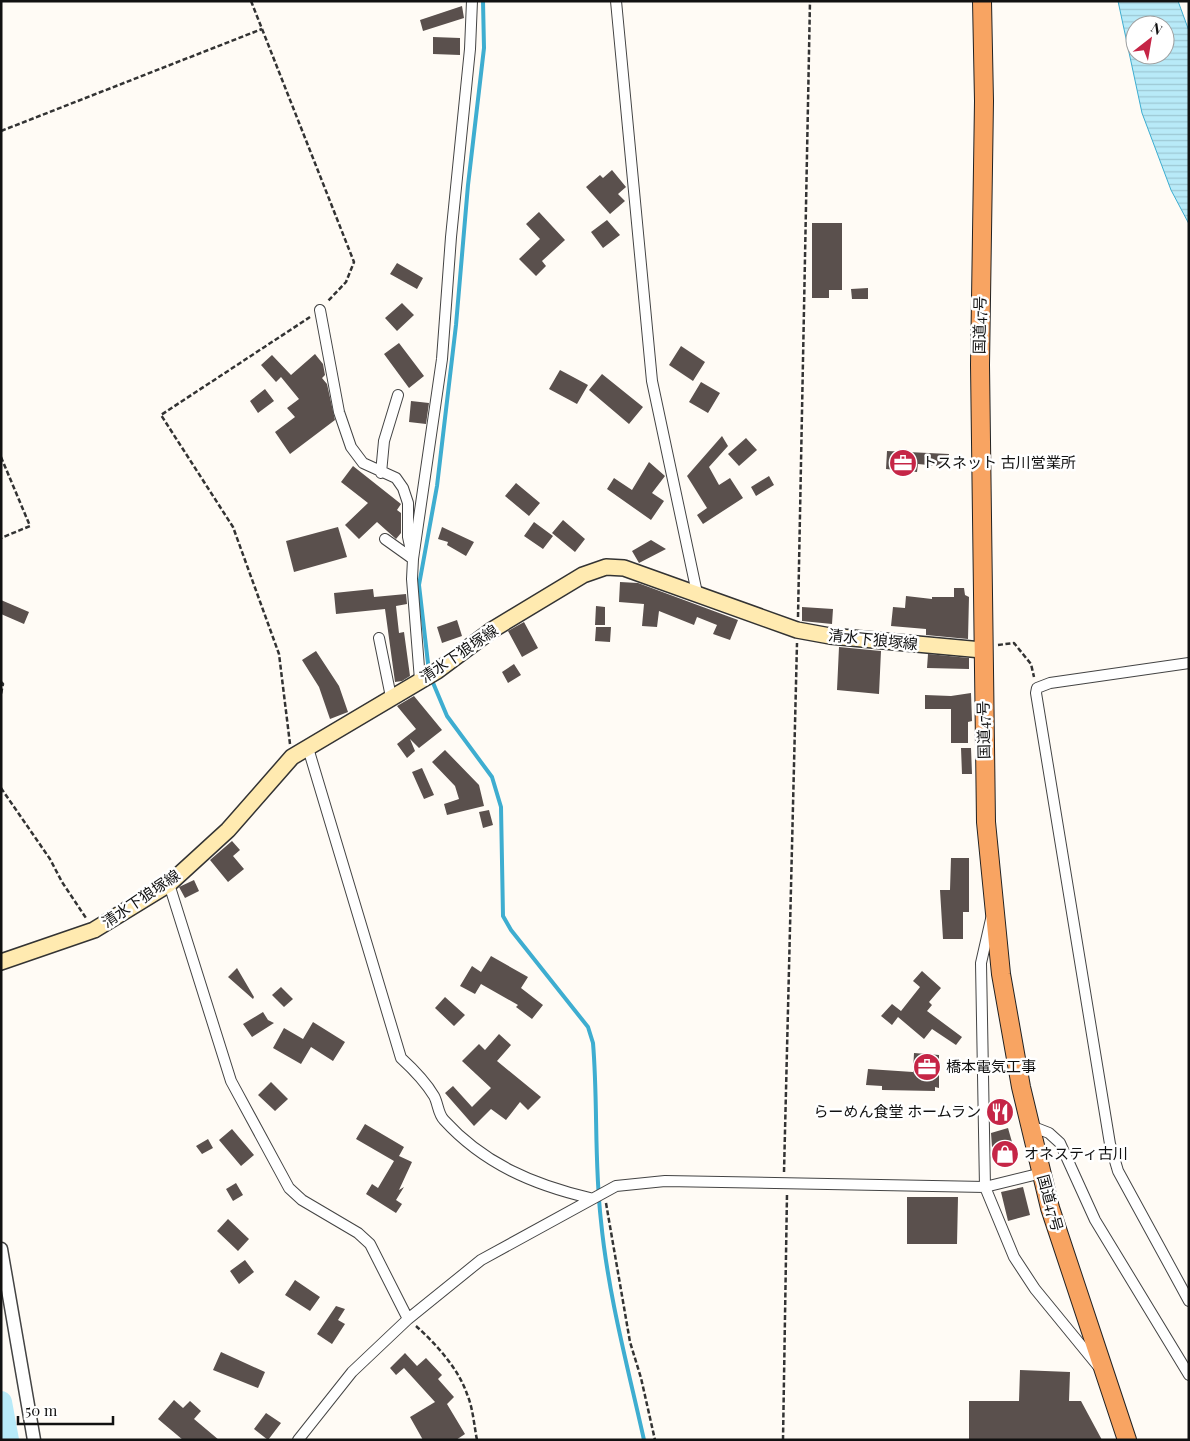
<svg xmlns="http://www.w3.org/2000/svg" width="1190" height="1441" font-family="'Playfair Display','Noto Sans JP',serif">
<defs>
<pattern id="water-rules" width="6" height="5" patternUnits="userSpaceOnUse" patternTransform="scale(1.25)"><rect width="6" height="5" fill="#b8eaf8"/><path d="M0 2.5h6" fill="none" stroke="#9dc8d4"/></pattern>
</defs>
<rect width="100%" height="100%" fill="#fffbf5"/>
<!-- water -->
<path fill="url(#water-rules)" stroke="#3eadd0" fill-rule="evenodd" d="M 1118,1 L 1178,1 L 1189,31 L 1189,224 L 1171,190 L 1142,113 ZM 1135,25 L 1165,25 L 1165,55 L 1135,55 Z"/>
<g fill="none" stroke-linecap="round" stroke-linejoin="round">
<!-- stream -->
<path stroke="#3eadd0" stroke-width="4" d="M 429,672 L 419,585 L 437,486 L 456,325 L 468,185 L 484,48 L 483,1
M 431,678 L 447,716 L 492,777 L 501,807 L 503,916 L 511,930 L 588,1027 L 593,1043 C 598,1102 594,1161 601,1221 C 608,1294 628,1368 644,1440"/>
<!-- river -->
<path stroke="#b8eaf8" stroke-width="22" d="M 1,1402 L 8,1440"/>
</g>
<!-- building -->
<path fill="#5a504d" d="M 462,6 L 464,18 L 423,31 L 420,20 Z
M 433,37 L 460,38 L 460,55 L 433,54 Z
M 612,170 L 626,187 L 618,194 L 625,201 L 610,214 L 586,187 L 600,175 L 603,178 Z
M 539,212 L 565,240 L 542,261 L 546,266 L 536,276 L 519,259 L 540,239 L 526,224 Z
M 607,220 L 620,235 L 603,248 L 591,232 Z
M 812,223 L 842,223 L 842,290 L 829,290 L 829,298 L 812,298 Z
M 397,263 L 423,278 L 417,289 L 390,274 Z
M 868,288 L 868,299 L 852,299 L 851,289 Z
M 402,303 L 414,315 L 397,331 L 385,318 Z
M 399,343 L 424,376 L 409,388 L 384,354 Z
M 681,346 L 705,362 L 693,381 L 669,365 Z
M 315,354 L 323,364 L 325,375 L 322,378 L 327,384 L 335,420 L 290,454 L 275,432 L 295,417 L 287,408 L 299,399 L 281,377 L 276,382 L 261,365 L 272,355 L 291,375 Z
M 560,370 L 588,385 L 577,404 L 549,389 Z
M 602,374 L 643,407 L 629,424 L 589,390 Z
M 701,382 L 720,393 L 708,413 L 689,402 Z
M 265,389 L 274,401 L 258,413 L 250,401 Z
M 411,401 L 429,403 L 426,424 L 409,422 Z
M 722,436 L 728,446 L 709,467 L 719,485 L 730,478 L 743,498 L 703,524 L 697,515 L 707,508 L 687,476 Z
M 746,438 L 757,450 L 739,466 L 728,454 Z
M 887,451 L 949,454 L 948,467 L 918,464 L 917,472 L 886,469 Z
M 649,462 L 665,476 L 652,493 L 664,501 L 651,520 L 607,489 L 614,478 L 632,490 Z
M 353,466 L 401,504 L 397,510 L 401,513 L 401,533 L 396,539 L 377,522 L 359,539 L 345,525 L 368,503 L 341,482 Z
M 769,476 L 774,485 L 756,496 L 751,487 Z
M 516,483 L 540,503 L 529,516 L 505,496 Z
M 563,520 L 585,539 L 575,552 L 552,533 Z
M 534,522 L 553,536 L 543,549 L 524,536 Z
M 338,527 L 347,557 L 294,572 L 286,541 Z
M 442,527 L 474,542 L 466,556 L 447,545 L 448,542 L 438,539 Z
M 651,540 L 666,549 L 639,563 L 632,551 Z
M 620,582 L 638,583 L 738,620 L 730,640 L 713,634 L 717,625 L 697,617 L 694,625 L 659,611 L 657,627 L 642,626 L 644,604 L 619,602 Z
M 954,588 L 964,588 L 965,595 L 969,597 L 968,639 L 926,635 L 926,629 L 891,626 L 893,607 L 905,608 L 906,596 L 932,599 L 932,597 L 954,597 Z
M 373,589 L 374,597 L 406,594 L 407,604 L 396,606 L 399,633 L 404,632 L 410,676 L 402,681 L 395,682 L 385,609 L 336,614 L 334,593 Z
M 1,600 L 29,612 L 24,624 L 1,614 Z
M 596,606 L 605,607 L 605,625 L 595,625 Z
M 802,607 L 833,609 L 832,624 L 802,621 Z
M 457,620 L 462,636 L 442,643 L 437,627 Z
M 524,622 L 538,648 L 522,657 L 508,631 Z
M 596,627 L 611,627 L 610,642 L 595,641 Z
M 839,647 L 881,651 L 879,694 L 837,690 Z
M 316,651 L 339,686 L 348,712 L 330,719 L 319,687 L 302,660 Z
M 928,654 L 969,658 L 969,669 L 927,668 Z
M 514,664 L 521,675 L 508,683 L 502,672 Z
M 971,693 L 972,721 L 968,722 L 968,743 L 951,743 L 951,709 L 925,709 L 925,695 L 951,696 Z
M 414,696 L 442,730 L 419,748 L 410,739 L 415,751 L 407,758 L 397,744 L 416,729 L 397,706 Z
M 961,748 L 971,748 L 972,774 L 962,774 Z
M 445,750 L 479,785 L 484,806 L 447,815 L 444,804 L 459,799 L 455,786 L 432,762 Z
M 422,768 L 434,795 L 424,799 L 412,772 Z
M 489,810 L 493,825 L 483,828 L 479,812 Z
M 232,841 L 240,850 L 233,856 L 244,869 L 228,882 L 210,860 Z
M 951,858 L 969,858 L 969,912 L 963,912 L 963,939 L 943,939 L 940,890 L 950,890 Z
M 194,880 L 199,891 L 185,898 L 179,887 Z
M 491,956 L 528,977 L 521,988 L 543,1005 L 532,1019 L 516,1007 L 518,1005 L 481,984 L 475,994 L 460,986 L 472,966 L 481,972 Z
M 237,968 L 254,997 L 253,999 L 228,977 Z
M 922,971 L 941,988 L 929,1002 L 932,1005 L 927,1011 L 962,1037 L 956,1045 L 932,1029 L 924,1039 L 898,1017 L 892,1025 L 881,1016 L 892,1004 L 901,1011 L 920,987 L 913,981 Z
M 281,987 L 293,999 L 284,1007 L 272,995 Z
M 445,997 L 465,1015 L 454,1026 L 435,1008 Z
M 263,1012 L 268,1020 L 274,1023 L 252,1037 L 243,1024 Z
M 313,1022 L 345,1042 L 333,1061 L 311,1047 L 301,1064 L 273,1048 L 284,1028 L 303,1039 Z
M 499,1034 L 511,1045 L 497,1061 L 541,1097 L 528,1110 L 520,1102 L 506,1120 L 491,1109 L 474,1126 L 445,1093 L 453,1086 L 472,1107 L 491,1088 L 462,1061 L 479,1044 L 485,1050 Z
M 914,1053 L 939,1055 L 939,1088 L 935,1087 L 935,1091 L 882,1090 L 882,1086 L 866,1085 L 868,1069 L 913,1072 Z
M 271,1082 L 288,1099 L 275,1111 L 258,1095 Z
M 365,1124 L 404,1147 L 399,1156 L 412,1162 L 399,1190 L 404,1187 L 396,1200 L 402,1204 L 396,1213 L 366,1194 L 372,1184 L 378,1188 L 394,1161 L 356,1139 Z
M 1008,1128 L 1012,1142 L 992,1147 L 991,1133 Z
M 232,1129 L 254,1155 L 241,1166 L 219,1140 Z
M 208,1139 L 213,1148 L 202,1154 L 196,1146 Z
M 236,1183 L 243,1195 L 233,1201 L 226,1189 Z
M 1023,1187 L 1030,1215 L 1008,1221 L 1001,1192 Z
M 907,1197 L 958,1197 L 957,1244 L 907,1244 Z
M 228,1219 L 249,1239 L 238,1251 L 217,1231 Z
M 245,1260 L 254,1272 L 239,1284 L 230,1271 Z
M 295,1280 L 320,1297 L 310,1311 L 285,1295 Z
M 336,1306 L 345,1309 L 338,1320 L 345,1324 L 332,1344 L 317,1334 Z
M 221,1352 L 265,1372 L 258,1388 L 213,1370 Z
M 405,1353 L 417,1366 L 426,1358 L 442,1375 L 438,1379 L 454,1397 L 447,1404 L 465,1434 L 456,1440 L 423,1440 L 410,1417 L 435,1402 L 404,1368 L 396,1375 L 390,1368 Z
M 1020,1370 L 1070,1372 L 1069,1401 L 1081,1401 L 1102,1440 L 969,1440 L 969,1401 L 1019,1401 Z
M 174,1400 L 183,1408 L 190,1401 L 201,1411 L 194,1419 L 219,1440 L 183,1440 L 158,1419 Z
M 266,1413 L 281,1423 L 268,1440 L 254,1429 Z"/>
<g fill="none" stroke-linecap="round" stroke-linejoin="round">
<!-- minor casing -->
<g stroke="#444" stroke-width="12">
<path id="minor" d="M 616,1 L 652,381 L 697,593
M 320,310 L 339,412 L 351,447 L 363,463 L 396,478 L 403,488 L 408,503 L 408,537 L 412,555
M 381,473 L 384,441 L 398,395
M 385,539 L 413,559
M 379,638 L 391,697
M 1189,663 L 1050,683 L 1037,688 L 1036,693 L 1110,1144 L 1118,1171 L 1189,1301
M 420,680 L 412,579 L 413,559 L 442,359 L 451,237 L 470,49 L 472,1
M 308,748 L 401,1058 C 413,1069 425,1081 434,1096 C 438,1103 438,1114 444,1120 C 484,1164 534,1185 590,1198
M 169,884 L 231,1081 L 289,1188 L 302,1200 L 358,1233 L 370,1244 L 408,1319
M 991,919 L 981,963 L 985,1187 L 1014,1257 L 1035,1289 L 1098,1366
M 1031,1126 L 1049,1133 L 1060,1143 L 1095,1220 L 1189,1375
M 298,1440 L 352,1372 L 408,1319 L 481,1260 L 616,1186 L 665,1181 L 985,1187 L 1042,1173"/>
</g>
<!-- tertiary casing -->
<g stroke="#444" stroke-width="15">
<path id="tertiary" d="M 1,1249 L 34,1440"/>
</g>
<!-- secondary casing -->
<g stroke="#333" stroke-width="18">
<path id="secondary" d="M 1,962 L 94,930 L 169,884 L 228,830 L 292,757 L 437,671 L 492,630 L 583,575 L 606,567 L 624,568 L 797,630 L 830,636 L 982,650"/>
</g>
<!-- trunk casing -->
<g stroke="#222" stroke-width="20">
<path id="trunk" d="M 982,1 L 984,101 L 980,365 L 986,822 L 1001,974 L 1021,1087 L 1050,1208 L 1127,1440"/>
</g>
<!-- path -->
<path stroke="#333" stroke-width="2.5" stroke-dasharray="5 2.5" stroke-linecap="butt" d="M 251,1 L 354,262 L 346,282 L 327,302
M 1,131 L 262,29
M 1,457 L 30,526 L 1,538
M 798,617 L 810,1
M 998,645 L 1014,643 L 1031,664 L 1034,677
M 1,682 L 3,684 L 1,694
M 290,744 L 279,654 L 233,527 L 161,415 L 310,317
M 1,788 L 50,859 L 62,882 L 86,918
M 784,1172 L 797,643
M 606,1203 L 630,1342 L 641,1378 L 655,1440
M 416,1326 C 436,1344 458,1368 467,1394 C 473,1408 474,1425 477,1440
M 783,1440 L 787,1194"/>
<!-- minor -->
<use href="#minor" stroke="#fff" stroke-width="10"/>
<!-- tertiary -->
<use href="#tertiary" stroke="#fff" stroke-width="12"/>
<!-- secondary -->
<use href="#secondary" stroke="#ffeab0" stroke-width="15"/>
<!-- trunk -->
<use href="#trunk" stroke="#f8a462" stroke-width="18"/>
</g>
<!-- icons -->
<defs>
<g id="office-disc" transform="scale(1.4375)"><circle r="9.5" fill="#c52546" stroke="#fff"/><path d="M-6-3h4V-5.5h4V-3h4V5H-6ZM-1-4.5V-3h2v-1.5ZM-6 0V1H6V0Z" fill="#fff"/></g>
<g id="restaurant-disc" transform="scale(1.4375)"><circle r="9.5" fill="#c52546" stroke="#fff"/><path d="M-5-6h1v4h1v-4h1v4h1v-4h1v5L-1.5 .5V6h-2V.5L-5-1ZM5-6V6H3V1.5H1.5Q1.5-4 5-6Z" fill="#fff"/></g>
<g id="shop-disc" transform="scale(1.4375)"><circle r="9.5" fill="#c52546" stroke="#fff"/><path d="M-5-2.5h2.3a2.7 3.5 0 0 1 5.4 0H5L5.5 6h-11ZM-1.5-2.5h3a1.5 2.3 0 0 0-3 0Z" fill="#fff"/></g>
</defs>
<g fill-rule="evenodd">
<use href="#office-disc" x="903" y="463"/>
<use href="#office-disc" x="927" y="1067"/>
<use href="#restaurant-disc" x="1000" y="1112"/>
<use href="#shop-disc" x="1005" y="1154"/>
</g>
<g text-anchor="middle" stroke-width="5" stroke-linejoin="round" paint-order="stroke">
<!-- street labels -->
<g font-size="15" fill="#111" stroke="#fff">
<text transform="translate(980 325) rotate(-89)" y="5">国道47号</text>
<text transform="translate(873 640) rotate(6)" y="5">清水下狼塚線</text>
<text transform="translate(459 654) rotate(-34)" y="5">清水下狼塚線</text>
<text transform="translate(984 730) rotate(-91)" y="5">国道47号</text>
<text transform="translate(141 899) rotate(-34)" y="5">清水下狼塚線</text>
<text transform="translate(1050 1203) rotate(75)" y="5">国道47号</text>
</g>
<!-- poi labels -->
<g font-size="15" fill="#111" stroke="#fff" text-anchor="start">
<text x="922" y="468">トスネット 古川営業所</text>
<text x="946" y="1072">橋本電気工事</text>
<text x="981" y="1117" text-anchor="end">らーめん食堂 ホームラン</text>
<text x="1024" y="1159">オネスティ古川</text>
</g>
</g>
<!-- border -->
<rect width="1190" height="1441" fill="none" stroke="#111111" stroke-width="5"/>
<!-- north arrow -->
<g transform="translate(1150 40) rotate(31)"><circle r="24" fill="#ffffff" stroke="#a0a0a0"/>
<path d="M0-4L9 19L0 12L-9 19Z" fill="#c52546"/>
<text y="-8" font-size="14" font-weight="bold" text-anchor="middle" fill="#111111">N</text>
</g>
<!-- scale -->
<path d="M18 1416v8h95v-8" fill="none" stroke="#111111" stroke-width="2.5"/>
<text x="25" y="1416" font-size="15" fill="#111111" stroke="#ffffff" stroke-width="4" paint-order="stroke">50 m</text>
</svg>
